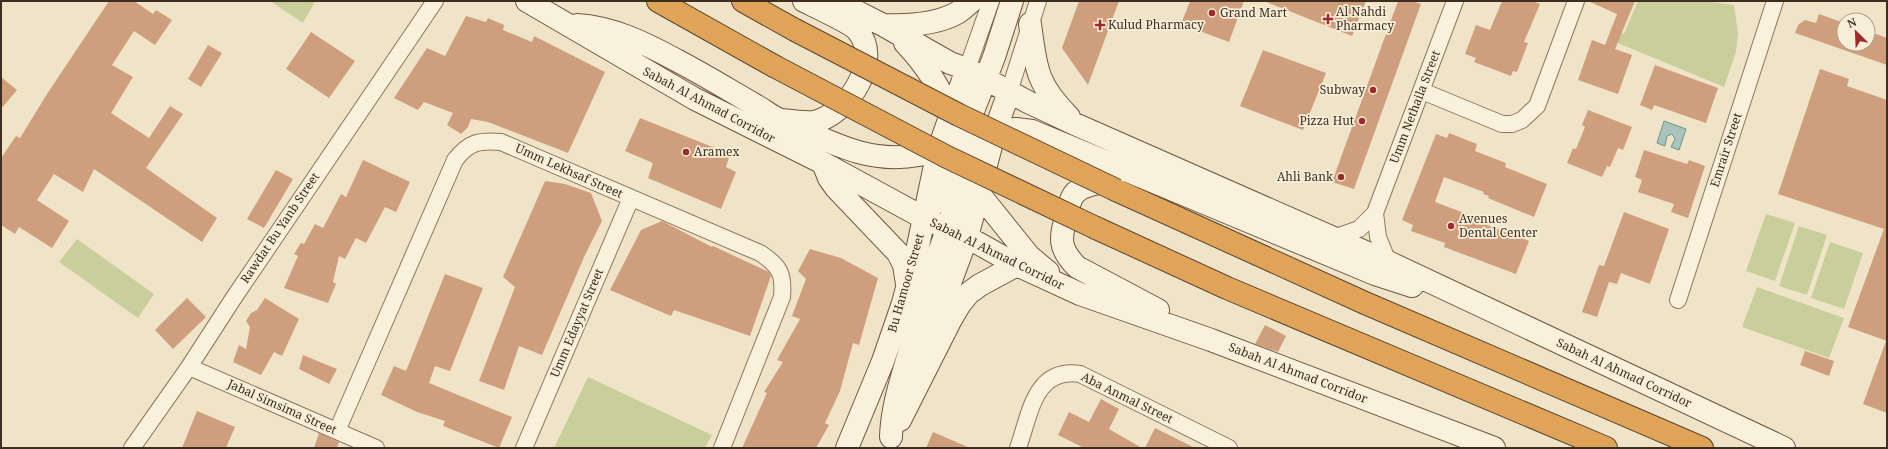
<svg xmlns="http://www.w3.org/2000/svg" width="1888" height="449" font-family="'Noto Serif',serif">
<rect width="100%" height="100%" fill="#f0e4c8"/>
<!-- green -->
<path fill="#c9cf9b" d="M 270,1 L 315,1 L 303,23 Z
M 1638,1 L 1704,1 L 1734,5 L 1738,33 L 1736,52 L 1724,87 L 1613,41 L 1617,31 L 1624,34 Z
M 1766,214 L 1795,223 L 1775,281 L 1746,271 Z
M 1799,226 L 1827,235 L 1807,295 L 1779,286 Z
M 77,239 L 154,294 L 138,318 L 59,262 Z
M 1830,242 L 1863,253 L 1844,309 L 1811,298 Z
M 1757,287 L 1844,318 L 1829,358 L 1742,327 Z
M 588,377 L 712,435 L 705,448 L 554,448 Z"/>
<!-- water -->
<path fill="#a9c4bc" stroke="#6f938a" d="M 1664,121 L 1686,129 L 1679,150 L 1671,147 L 1675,139 L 1672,134 L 1667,136 L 1665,146 L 1657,143 Z"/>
<!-- building -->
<path fill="#cf9f7d" d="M 109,1 L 134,1 L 153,14 L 156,10 L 172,20 L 155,45 L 134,31 L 112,65 L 133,77 L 111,113 L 149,138 L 170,106 L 183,114 L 146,168 L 217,218 L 202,242 L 94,169 L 83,192 L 54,174 L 37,200 L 69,221 L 52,248 L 19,227 L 15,234 L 1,225 L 1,158 L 16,136 L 20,138 L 47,94 Z
M 1079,1 L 1119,1 L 1088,85 L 1062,48 Z
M 1190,1 L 1244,1 L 1229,42 L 1181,24 Z
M 1264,1 L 1366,1 L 1352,36 Z
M 1398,1 L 1411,1 L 1421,4 L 1354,189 L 1332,182 Z
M 1502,1 L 1532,1 L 1540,4 L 1524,42 L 1528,43 L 1517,72 L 1513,71 L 1511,76 L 1474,62 L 1476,58 L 1465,54 L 1476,25 L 1490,30 Z
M 1588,1 L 1635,1 L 1615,49 L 1632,55 L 1618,94 L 1578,80 L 1592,40 L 1605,45 L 1617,14 Z
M 1819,14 L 1844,23 L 1844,44 L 1868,44 L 1868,31 L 1887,38 L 1887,65 L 1795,33 L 1798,25 L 1805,20 L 1816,23 Z
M 466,16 L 486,22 L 488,18 L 504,25 L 503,30 L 532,42 L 534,36 L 605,72 L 568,153 L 488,122 L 471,119 L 468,127 L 461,134 L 447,125 L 453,113 L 424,102 L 418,110 L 394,98 L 427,48 L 445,56 Z
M 311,32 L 355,61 L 329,98 L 286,69 Z
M 208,45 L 222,53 L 201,87 L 188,79 Z
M 1263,50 L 1326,73 L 1303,130 L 1240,106 Z
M 1655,65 L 1718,88 L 1706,123 L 1654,105 L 1652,110 L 1640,105 Z
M 1820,69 L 1849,79 L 1847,86 L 1887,100 L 1887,341 L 1848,327 L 1884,229 L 1778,194 Z
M 1,77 L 17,90 L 1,109 Z
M 1588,110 L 1632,127 L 1623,150 L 1618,148 L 1610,167 L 1607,166 L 1602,177 L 1567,163 L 1573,148 L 1576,149 L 1585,127 L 1582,125 Z
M 640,118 L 730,154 L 726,167 L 736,172 L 721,209 L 648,178 L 653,163 L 625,151 Z
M 1449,133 L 1477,144 L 1475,151 L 1506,163 L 1505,167 L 1547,184 L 1534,217 L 1488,198 L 1489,196 L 1483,194 L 1484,192 L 1444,177 L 1435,202 L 1467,214 L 1466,217 L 1529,241 L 1516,274 L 1444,247 L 1445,243 L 1411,231 L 1413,225 L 1402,220 L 1436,134 L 1447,138 Z
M 1644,150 L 1687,164 L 1689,160 L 1705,166 L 1688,218 L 1671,212 L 1674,204 L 1638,192 L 1642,180 L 1635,177 Z
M 363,160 L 410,182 L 396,212 L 385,207 L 366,243 L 356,238 L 345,259 L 339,256 L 333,282 L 336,284 L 328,303 L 284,288 L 298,256 L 294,254 L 301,243 L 304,244 L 315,224 L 323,228 L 341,194 L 346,197 Z
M 276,170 L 293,179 L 264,228 L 247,219 Z
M 545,181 L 565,184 L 591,193 L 602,221 L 585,255 L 542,355 L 519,346 L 504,390 L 479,381 L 515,287 L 503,277 Z
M 1624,212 L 1669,229 L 1650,284 L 1621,273 L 1617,284 L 1609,282 L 1597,317 L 1582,312 L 1599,265 L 1604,266 Z
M 662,221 L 712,247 L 713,246 L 769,272 L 771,276 L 750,336 L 674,310 L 671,316 L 610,290 L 641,230 Z
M 810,249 L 841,258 L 878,278 L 859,345 L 853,343 L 840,391 L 825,423 L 829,425 L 816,448 L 742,448 L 767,393 L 764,392 L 783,362 L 777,360 L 800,319 L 792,316 L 806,279 L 798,271 Z
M 445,274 L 483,288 L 450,371 L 435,366 L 429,383 L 512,417 L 499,448 L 443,426 L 445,421 L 417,412 L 381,395 L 394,366 L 406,371 Z
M 187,298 L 206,317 L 173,349 L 155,330 Z
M 265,298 L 299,319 L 282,356 L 274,352 L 261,375 L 233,362 L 239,345 L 246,349 L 250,327 L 246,321 L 251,313 L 257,310 Z
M 1265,325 L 1286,336 L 1278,352 L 1255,344 Z
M 1886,341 L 1887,341 L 1887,413 L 1863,404 Z
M 1805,351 L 1834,361 L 1829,376 L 1800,365 Z
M 303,355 L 337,369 L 329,384 L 299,369 Z
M 1101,399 L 1119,409 L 1109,429 L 1142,448 L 1084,448 L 1058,435 L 1069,412 L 1089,422 Z
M 197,411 L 235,427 L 226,448 L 182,448 Z
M 1155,428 L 1195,448 L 1145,448 Z
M 933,432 L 970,448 L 926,448 Z
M 319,433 L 339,442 L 337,448 L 314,448 Z"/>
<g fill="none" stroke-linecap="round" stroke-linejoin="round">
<!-- street casing -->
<g stroke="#8d765c" stroke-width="18">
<path id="street" d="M 967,69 L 991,1
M 1422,91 L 1502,124 L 1512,124 L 1522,120 L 1537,106 L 1576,1
M 1009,92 L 1038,1
M 1375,213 L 1378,237 L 1388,262
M 1333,238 L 1359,229 L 1375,213 L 1455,1
M 1678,300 L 1775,1
M 189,367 L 376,448
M 337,431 L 455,160 C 469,142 479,140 501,142 L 760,253 C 780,266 784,274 782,297 L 722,448
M 132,448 L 189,367 L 233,299 L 435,1
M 524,448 L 631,198
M 1018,448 C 1030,415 1034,367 1080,374 L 1229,448"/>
</g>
<!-- secondary casing -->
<g stroke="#6f573f" stroke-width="24">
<path id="secondary" d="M 527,1 L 695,99 L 823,163 L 924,218 L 967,237 L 1017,265 L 1080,294 L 1211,340 L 1494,448
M 836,1 L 883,25 L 950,63 L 967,69 L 1028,102 L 1077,125 L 1388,262 L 1784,448
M 1030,24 C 1036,68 1036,84 1069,117
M 577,25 C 612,27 645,43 676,60 C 703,74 729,90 755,105 C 763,109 773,118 781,120 C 790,121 806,123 814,122 C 847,115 884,60 857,30 C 851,23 814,6 804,1
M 884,25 C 908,26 935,25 957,13 C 962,10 967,5 972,1
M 790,124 C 834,144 870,164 919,155 C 929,153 938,151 948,146
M 963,137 L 994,57 L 1012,1
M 823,163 L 829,178 L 836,188 L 898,253 L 904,265 L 907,284
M 1113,182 C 1100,183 1086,183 1075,193 C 1070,198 1069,207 1067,214 C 1060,238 1058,248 1077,267 L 1158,310
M 972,185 L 1029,256 L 1048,272
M 924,218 L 959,163 L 975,146 L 995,131 L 1016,129 L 1032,131 L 1375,274 L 1412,286
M 919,367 L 967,237 L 995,131 L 1009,92
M 900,420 L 950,321 L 960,304 L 969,293 L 980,285 L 1017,265
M 891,437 C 892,403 904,372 913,340 C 922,312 929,283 938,255 C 945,236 952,218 956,198 C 968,139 945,85 905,43
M 847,448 L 883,361 L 903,303 L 918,246 L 938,151 L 967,69"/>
</g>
<!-- highway casing -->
<g stroke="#5b4430" stroke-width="24">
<path id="highway" d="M 658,1 L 774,66
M 743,1 L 795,30
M 1116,190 L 1365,303 L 1702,448
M 1096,228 L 1227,288 L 1606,448"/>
</g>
<!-- street -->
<use href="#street" stroke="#faf1dc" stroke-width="16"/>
<!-- secondary -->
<use href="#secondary" stroke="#faf1dc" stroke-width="22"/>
<!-- highway -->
<use href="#highway" stroke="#e0a458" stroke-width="22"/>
<!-- highway-bridge casing -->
<g stroke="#5b4430" stroke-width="24" stroke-linecap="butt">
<path id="highway-bridge" d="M 795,30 L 959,115 L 1116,190
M 774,66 L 947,157 L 1096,228"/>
</g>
<!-- highway-bridge -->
<use href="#highway-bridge" stroke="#e0a458" stroke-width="22"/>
</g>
<!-- markers -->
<g fill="#9e2a2b" stroke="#f7eed8" stroke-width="1.5">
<circle cx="1212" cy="13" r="4"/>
<path d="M1326 13h4v4h4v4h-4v4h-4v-4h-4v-4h4z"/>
<path d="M1098 19h4v4h4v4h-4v4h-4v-4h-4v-4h4z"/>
<circle cx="1373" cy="90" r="4"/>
<circle cx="1362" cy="121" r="4"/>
<circle cx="686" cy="152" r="4"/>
<circle cx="1341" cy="177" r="4"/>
<circle cx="1451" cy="226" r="4"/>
</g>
<g text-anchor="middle" stroke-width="3.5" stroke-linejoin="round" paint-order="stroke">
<!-- poi labels -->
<g font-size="12" fill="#3d2e20" stroke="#f7eed8" text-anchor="start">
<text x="1336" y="16">Al Nahdi<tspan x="1336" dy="14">Pharmacy</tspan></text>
<text x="1220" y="17">Grand Mart</text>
<text x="1108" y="29">Kulud Pharmacy</text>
<text x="1365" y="94" text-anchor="end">Subway</text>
<text x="1354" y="125" text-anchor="end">Pizza Hut</text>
<text x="694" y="156">Aramex</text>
<text x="1333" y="181" text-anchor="end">Ahli Bank</text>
<text x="1459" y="223">Avenues<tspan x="1459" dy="14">Dental Center</tspan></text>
</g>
<!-- street labels -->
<g font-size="12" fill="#3d2e20" stroke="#f7eed8">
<text transform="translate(709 105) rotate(28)" y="4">Sabah Al Ahmad Corridor</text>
<text transform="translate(1415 107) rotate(-69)" y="4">Umm Nethaila Street</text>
<text transform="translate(1726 150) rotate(-72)" y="4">Emrair Street</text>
<text transform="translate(569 171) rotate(24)" y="4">Umm Lekhsaf Street</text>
<text transform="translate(280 228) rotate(-56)" y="4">Rawdat Bu Yanb Street</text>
<text transform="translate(997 254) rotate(26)" y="4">Sabah Al Ahmad Corridor</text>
<text transform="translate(906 283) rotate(-74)" y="4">Bu Hamoor Street</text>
<text transform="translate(577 323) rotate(-67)" y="4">Umm Edayyat Street</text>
<text transform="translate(1298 373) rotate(21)" y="4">Sabah Al Ahmad Corridor</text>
<text transform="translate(1624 373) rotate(25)" y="4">Sabah Al Ahmad Corridor</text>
<text transform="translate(1127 398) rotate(26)" y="4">Aba Anmal Street</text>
<text transform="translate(282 407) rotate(24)" y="4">Jabal Simsima Street</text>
</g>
</g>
<!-- border -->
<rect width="1888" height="449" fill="none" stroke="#3d2e20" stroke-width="4"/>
<!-- north arrow -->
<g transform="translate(1856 32) rotate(336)"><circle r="19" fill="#f7eed8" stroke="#ada18e"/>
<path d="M0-3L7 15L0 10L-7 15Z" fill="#9e2a2b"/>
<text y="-6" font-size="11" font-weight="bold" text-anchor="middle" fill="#3d2e20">N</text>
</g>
</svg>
